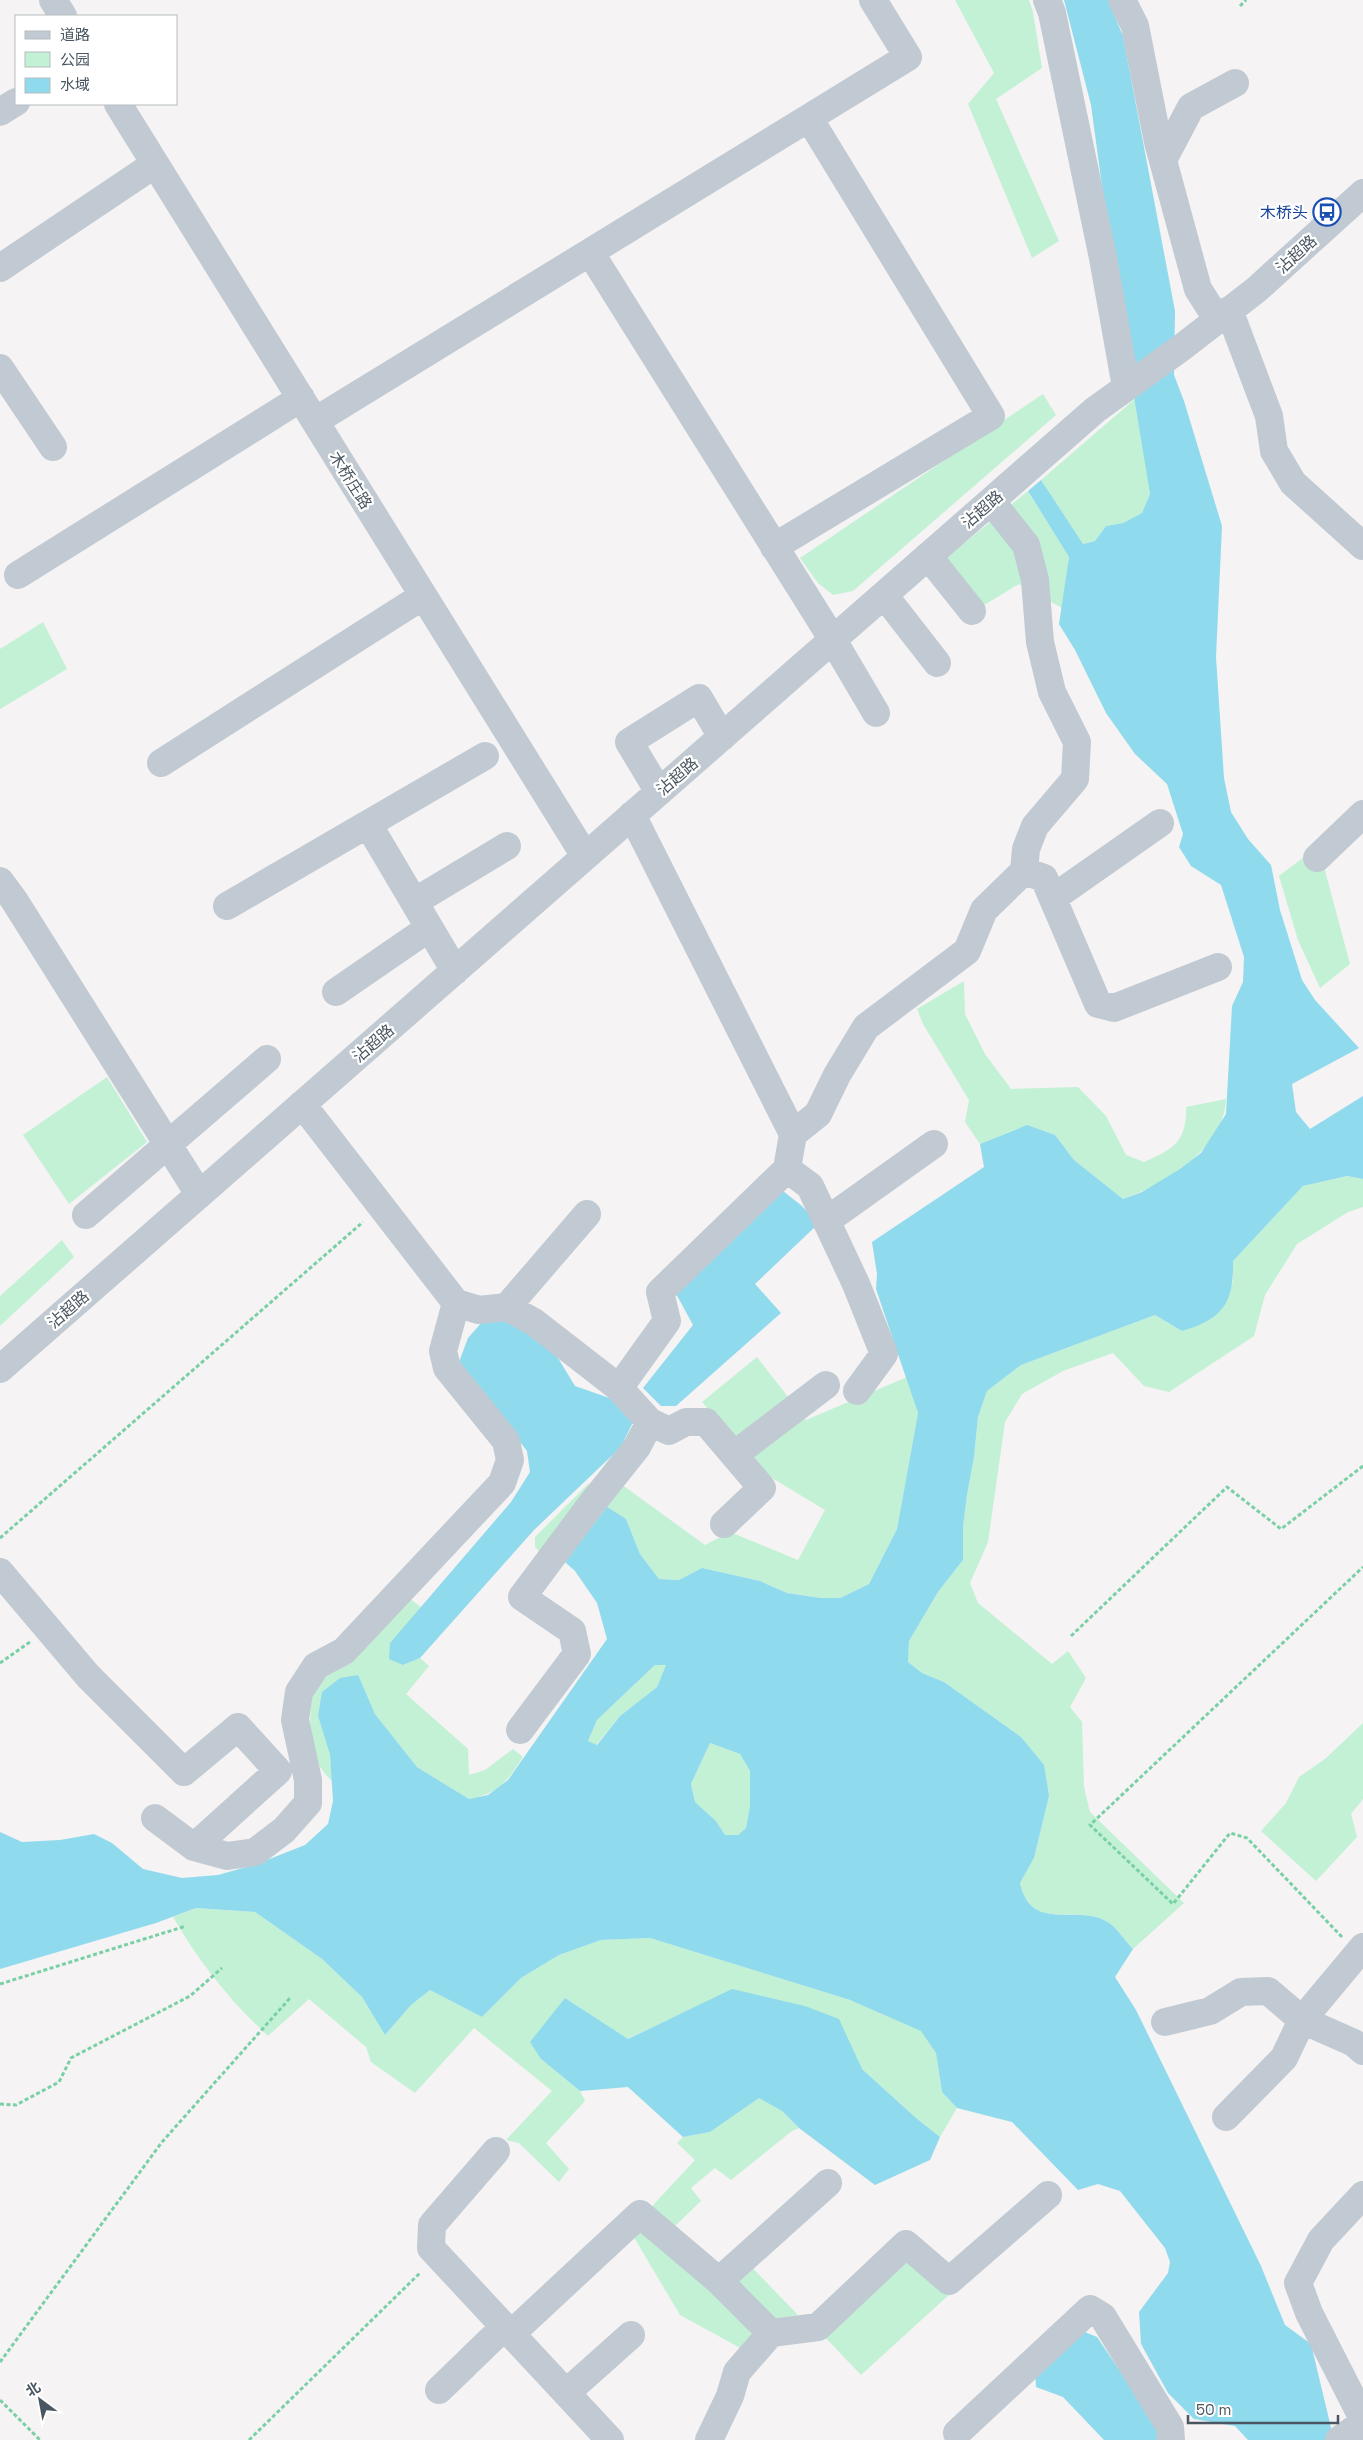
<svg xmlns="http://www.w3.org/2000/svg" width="1363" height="2440" font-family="'Space Grotesk','Noto Sans SC',sans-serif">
<rect width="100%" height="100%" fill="#f5f3f3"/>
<!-- green -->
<path fill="#c3f1d5" d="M 955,0 L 1029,0 L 1033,12 L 1042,68 L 996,99 L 1059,241 L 1032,258 L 968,104 L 994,73 Z
M 1043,394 L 1056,415 L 853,591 L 833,595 L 818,583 L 800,558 Z
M 1136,398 L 1150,494 L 1142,513 L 1123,523 L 1106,526 L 1095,541 L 1082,544 L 1041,480 Z
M 1028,491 L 1069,557 L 1062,608 L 1019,584 L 981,607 L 945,559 Z
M 43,622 L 67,669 L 0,709 L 0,649 Z
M 1304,857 L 1324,867 L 1350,964 L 1320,988 L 1298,940 L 1279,876 Z
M 964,981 L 965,1014 L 985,1054 L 1011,1089 L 1078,1087 L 1106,1116 L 1126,1155 L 1144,1162 C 1173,1149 1187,1142 1186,1107 L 1226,1099 C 1224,1149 1165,1184 1123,1199 L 1074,1160 L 1055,1135 L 1019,1128 L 980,1144 L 965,1122 L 969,1100 L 923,1024 L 917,1009 Z
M 107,1077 L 147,1142 L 69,1204 L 23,1135 Z
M 1347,1176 L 1363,1179 L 1363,1207 L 1348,1212 L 1297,1244 L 1265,1295 L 1254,1336 L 1169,1392 L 1144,1386 L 1113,1353 L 1063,1371 L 1022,1394 L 1005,1422 L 988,1542 L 970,1583 L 978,1603 L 1052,1664 L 1068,1651 L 1086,1678 L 1070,1707 L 1082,1722 L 1084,1787 L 1090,1812 L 1184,1903 L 1133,1949 C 1125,1941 1116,1926 1106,1921 C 1075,1904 1031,1933 1020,1883 L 1034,1858 L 1049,1796 L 1021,1737 L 944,1682 L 922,1673 L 908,1662 L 909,1641 L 938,1592 L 963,1560 L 963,1527 L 967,1495 L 974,1457 L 978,1417 L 987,1391 L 1021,1365 L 1155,1315 L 1182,1331 L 1233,1282 L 1233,1261 L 1303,1186 Z
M 62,1240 L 74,1257 L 0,1326 L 0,1296 Z
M 757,1357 L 806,1420 L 907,1377 L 918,1413 L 897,1529 L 869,1584 L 840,1598 L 821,1598 L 787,1593 L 760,1581 L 702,1568 L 679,1580 L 659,1579 L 640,1554 L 626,1519 L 565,1562 L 542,1554 L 535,1547 L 535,1537 L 588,1484 L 607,1507 L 621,1484 L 705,1545 L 730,1532 L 798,1560 L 825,1510 L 767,1475 L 702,1402 Z
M 409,1598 L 422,1608 L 390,1643 L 403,1665 L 420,1658 L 429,1666 L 406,1694 L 468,1749 L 469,1775 L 485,1770 L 513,1749 L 523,1757 C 506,1782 500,1793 469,1799 L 417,1767 L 375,1714 L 357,1675 L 318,1716 L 330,1755 L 332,1781 C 303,1753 310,1724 313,1687 Z
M 655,1665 L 666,1665 L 657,1687 L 620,1716 L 596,1745 L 588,1741 L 597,1720 Z
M 1363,1723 L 1363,1799 L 1351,1814 L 1357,1837 L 1316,1881 L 1261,1831 L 1286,1803 L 1299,1777 L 1325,1759 Z
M 710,1743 L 740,1754 L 750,1771 L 750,1806 L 746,1828 L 738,1835 L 725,1835 L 716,1821 L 695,1802 L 691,1784 Z
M 196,1908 L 255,1912 L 322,1959 L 362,1997 L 385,2035 L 411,2005 L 430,1990 L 482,2017 L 521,1978 L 559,1955 L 601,1940 L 650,1938 L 850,2000 L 921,2030 L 936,2053 L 942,2092 L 957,2108 L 940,2137 L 916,2118 L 862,2069 L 732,1990 L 627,2039 L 565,1998 L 541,2059 L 580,2091 L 585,2101 L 546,2143 L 569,2169 L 559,2182 L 519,2143 L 506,2140 L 552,2091 L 474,2028 L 415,2093 L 371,2062 L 366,2047 L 309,1999 L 268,2036 C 230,2001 199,1962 173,1917 Z
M 759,2097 L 782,2111 L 799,2128 L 792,2131 L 731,2180 L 715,2168 L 691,2188 L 701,2201 L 675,2226 L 717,2268 L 737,2252 L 798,2315 L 779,2318 L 744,2350 L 680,2315 L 632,2234 L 655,2203 L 695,2160 L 677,2143 L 683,2137 L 710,2132 Z
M 908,2260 L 951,2293 L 861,2375 L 822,2334 Z"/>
<!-- water -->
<path fill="#90daee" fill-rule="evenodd" d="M 1064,0 L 1108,0 L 1123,36 L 1175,311 L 1174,375 L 1184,401 L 1222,526 L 1216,657 L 1224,778 L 1231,812 L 1248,839 L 1271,865 L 1280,910 L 1302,980 L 1315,1000 L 1359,1048 L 1292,1084 L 1296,1112 L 1310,1129 L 1363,1096 L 1363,1179 L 1347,1176 L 1303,1186 L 1233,1261 C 1234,1303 1223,1319 1182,1331 L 1155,1315 L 1021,1365 L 987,1391 L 978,1417 L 974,1457 L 967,1495 L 963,1527 L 963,1560 L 938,1592 L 909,1641 L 908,1662 L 922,1673 L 944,1682 L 1021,1737 L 1044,1765 L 1049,1796 L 1034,1858 L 1020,1883 C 1031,1933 1075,1904 1106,1921 C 1116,1926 1125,1941 1133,1949 L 1115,1977 L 1136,2010 L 1261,2266 L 1285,2325 L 1311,2344 L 1334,2440 L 1248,2440 L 1235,2426 L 1194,2419 L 1168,2393 L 1141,2344 L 1139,2312 L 1168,2273 L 1170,2262 L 1165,2248 L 1120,2191 L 1098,2184 L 1078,2190 L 1012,2122 L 957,2108 L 942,2092 L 936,2053 L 921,2031 L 850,2000 L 650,1938 L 601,1940 L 559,1955 L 521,1978 L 482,2017 L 430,1990 L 411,2005 L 385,2035 L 362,1997 L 322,1959 L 255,1912 L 196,1908 L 156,1923 L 0,1969 L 0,1832 L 22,1842 L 60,1840 L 94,1834 L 112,1843 L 143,1869 L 182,1878 L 218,1875 L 257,1864 L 305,1845 L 328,1824 L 333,1801 L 330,1755 L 318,1716 L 322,1692 L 340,1678 L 358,1675 L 375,1714 L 417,1767 L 469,1799 L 488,1795 L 508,1780 L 607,1639 L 597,1603 L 575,1571 L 565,1562 L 607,1507 L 626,1519 L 640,1554 L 659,1579 L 679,1580 L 702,1568 L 760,1581 L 787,1593 L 821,1598 L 840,1598 L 869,1584 L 897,1529 L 918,1413 L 876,1289 L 877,1274 L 872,1242 L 984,1167 L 980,1144 L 1027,1125 L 1055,1135 L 1074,1160 L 1123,1199 L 1142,1192 L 1180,1169 L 1201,1153 L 1226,1114 L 1232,1006 L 1243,982 L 1244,957 L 1221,885 L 1191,866 L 1179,847 L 1183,834 L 1167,784 L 1135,754 L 1106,713 L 1075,650 L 1059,624 L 1069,557 L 1028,491 L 1041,480 L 1083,544 L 1095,541 L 1106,526 L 1123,523 L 1142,513 L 1150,494 L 1114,275 L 1091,105 ZM 655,1665 L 666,1665 L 657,1687 L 620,1716 L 597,1745 L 588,1741 L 597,1720 ZM 710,1743 L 740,1754 L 750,1771 L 750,1806 L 746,1828 L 738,1835 L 725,1835 L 716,1821 L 695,1802 L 691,1784 Z
M 783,1191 L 802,1206 L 818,1224 L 755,1284 L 781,1313 L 676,1406 L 661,1406 L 643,1388 L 693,1325 L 674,1290 Z
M 504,1321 L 533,1336 L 558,1358 L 575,1386 L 615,1400 L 634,1420 L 621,1447 L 534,1530 L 420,1658 L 403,1665 L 389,1659 L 390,1643 L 511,1502 L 530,1472 L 527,1451 L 459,1362 L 468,1338 L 482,1322 Z
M 732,1989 L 805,2006 L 839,2019 L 862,2069 L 916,2118 L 940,2137 L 930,2160 L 875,2185 L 799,2128 L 782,2111 L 759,2098 L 710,2132 L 683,2137 L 628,2087 L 580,2091 L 541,2059 L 530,2042 L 565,1998 L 628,2039 Z
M 1080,2330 L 1097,2337 L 1161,2432 L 1162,2440 L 1104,2440 L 1063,2397 L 1036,2387 L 1035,2369 Z"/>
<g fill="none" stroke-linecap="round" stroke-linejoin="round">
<!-- path -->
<path stroke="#7ad0a6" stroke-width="3" stroke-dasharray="4 2.5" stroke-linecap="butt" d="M 1240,6 L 1246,0
M 0,1538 L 363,1222
M 1071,1636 L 1227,1487 L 1281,1529 L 1363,1466
M 0,1663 L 30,1642
M 1342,1937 L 1247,1838 L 1230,1833 L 1173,1904 L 1090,1825 L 1363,1567
M 0,1984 L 186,1926
M 0,2104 L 16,2105 L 59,2082 L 71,2058 L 190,1996 L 222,1968
M 0,2362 L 162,2142 L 290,1998
M 0,2400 L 40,2440
M 249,2440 L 421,2272"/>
<!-- minor -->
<path stroke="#c1cad2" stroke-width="28" d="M 53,0 L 63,16
M 1047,0 L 1052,13 L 1103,258 L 1126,387
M 1122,0 L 1135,26 L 1158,142 L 1198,289 L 1217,319
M 118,104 L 585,856
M 0,112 L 16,102
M 1163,160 L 1191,107 L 1235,83
M 590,252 L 833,640 L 876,713
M 0,268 L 155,164
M 1229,310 L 1269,416 L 1274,451 L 1293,483 L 1363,546
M 0,368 L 53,447
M 315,421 L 908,57 L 873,0
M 774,547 L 991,416 L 809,118
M 928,556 L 972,611
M 18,575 L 301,398
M 884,595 L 937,663
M 161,763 L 423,596
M 659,792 L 629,742 L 699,698 L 722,737
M 632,815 L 793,1134
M 368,824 L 455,971
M 1317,858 L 1363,814
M 1024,871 L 1044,878 L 1098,1004 L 1114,1008 L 1218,967
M 0,881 L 14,900 L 199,1194
M 1053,898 L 1160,823
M 414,902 L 507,846
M 227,906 L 485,756
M 336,992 L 429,928
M 302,1104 L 456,1303 L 479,1310 L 507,1307 L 534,1322 L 619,1388 L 650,1422 L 637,1447 L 590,1506 L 522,1597 L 572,1631 L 577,1654 L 520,1730
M 787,1169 L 810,1186 L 856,1284 L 884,1354 L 857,1391
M 86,1215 L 267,1059
M 826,1221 L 934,1144
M 507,1307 L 587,1214
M 0,1369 L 1095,410 L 1181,348 L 1256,290 L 1363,193
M 619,1388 L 667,1321 L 660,1292 L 787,1169 L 793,1134 L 818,1114 L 837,1075 L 866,1027 L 967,951 L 984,910 L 1024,871 L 1026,849 L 1035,826 L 1075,779 L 1077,742 L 1052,692 L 1040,642 L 1035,580 L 1026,545 L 991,501
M 650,1422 L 669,1431 L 686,1422 L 706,1422 L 762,1488 L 724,1524
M 734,1455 L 826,1385
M 0,1572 L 88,1676 L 184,1772 L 238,1727 L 278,1771 L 194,1847
M 155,1818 L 194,1847 L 227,1856 L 255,1852 L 284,1830 L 308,1803 L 308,1780 L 295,1720 L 299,1692 L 316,1666 L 344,1651 L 502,1483 L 510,1460 L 506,1441 L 447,1368 L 443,1351 L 456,1303
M 1165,2022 L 1210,2011 L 1241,1992 L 1268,1991 L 1302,2020 L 1354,2043 L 1363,2051
M 1226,2117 L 1284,2058 L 1302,2020 L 1363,1947
M 496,2151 L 432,2225 L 431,2248 L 610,2440
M 1363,2195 L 1321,2240 L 1298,2283 L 1309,2313 L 1363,2419
M 719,2281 L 828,2183
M 511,2334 L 640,2214 L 719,2281 L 771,2333
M 439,2390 L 504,2327
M 566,2393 L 631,2335
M 957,2433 L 1090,2309 L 1103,2317 L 1170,2427 L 1171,2440
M 709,2440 L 730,2396 L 737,2372 L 771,2333 L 818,2327 L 906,2244 L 949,2281 L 1048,2195
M 1339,2440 L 1363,2423"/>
</g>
<!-- icons -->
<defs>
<g id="bus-ring" transform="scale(1.4375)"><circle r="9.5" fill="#fff" stroke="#1a4fb4" stroke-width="1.5"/><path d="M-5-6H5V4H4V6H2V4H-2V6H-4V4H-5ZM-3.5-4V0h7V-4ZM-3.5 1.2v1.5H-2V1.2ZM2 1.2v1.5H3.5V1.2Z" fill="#1a4fb4"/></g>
</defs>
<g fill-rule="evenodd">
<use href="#bus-ring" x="1327" y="212"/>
</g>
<g text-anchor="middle" stroke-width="4.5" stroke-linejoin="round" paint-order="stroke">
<!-- transit labels -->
<g font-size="16" fill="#164399" stroke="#fff" text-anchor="end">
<text x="1308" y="218">木桥头</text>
</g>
<!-- street labels -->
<g font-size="16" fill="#4a5661" stroke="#fff">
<text transform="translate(1296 254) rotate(-42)" y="6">沾超路</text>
<text transform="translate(351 480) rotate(58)" y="6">木桥庄路</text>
<text transform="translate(982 509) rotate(-41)" y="6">沾超路</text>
<text transform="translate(677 776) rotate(-41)" y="6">沾超路</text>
<text transform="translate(373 1043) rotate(-41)" y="6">沾超路</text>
<text transform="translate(68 1309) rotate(-41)" y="6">沾超路</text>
</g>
</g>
<!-- legend -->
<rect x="15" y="15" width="162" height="90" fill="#ffffff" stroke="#b7bbc0"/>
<rect x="25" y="31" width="25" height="8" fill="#c1cad2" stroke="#b7bbc0"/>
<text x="60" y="40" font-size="15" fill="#4a5661">道路</text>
<rect x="25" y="52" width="25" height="15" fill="#c3f1d5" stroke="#b7bbc0"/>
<text x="60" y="65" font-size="15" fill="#4a5661">公园</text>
<rect x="25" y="78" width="25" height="15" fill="#90daee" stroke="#b7bbc0"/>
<text x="60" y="90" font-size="15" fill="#4a5661">水域</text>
<!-- north arrow -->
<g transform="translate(40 2400) rotate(328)" stroke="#ffffff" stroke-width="4" paint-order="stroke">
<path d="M0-4L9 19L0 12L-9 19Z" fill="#4a5661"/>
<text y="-8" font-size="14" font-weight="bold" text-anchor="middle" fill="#4a5661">北</text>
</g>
<!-- scale -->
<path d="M1188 2415v8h150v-8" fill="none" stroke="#4a5661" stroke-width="2.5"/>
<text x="1196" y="2415" font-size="15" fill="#4a5661" stroke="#ffffff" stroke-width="4" paint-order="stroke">50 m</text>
</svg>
